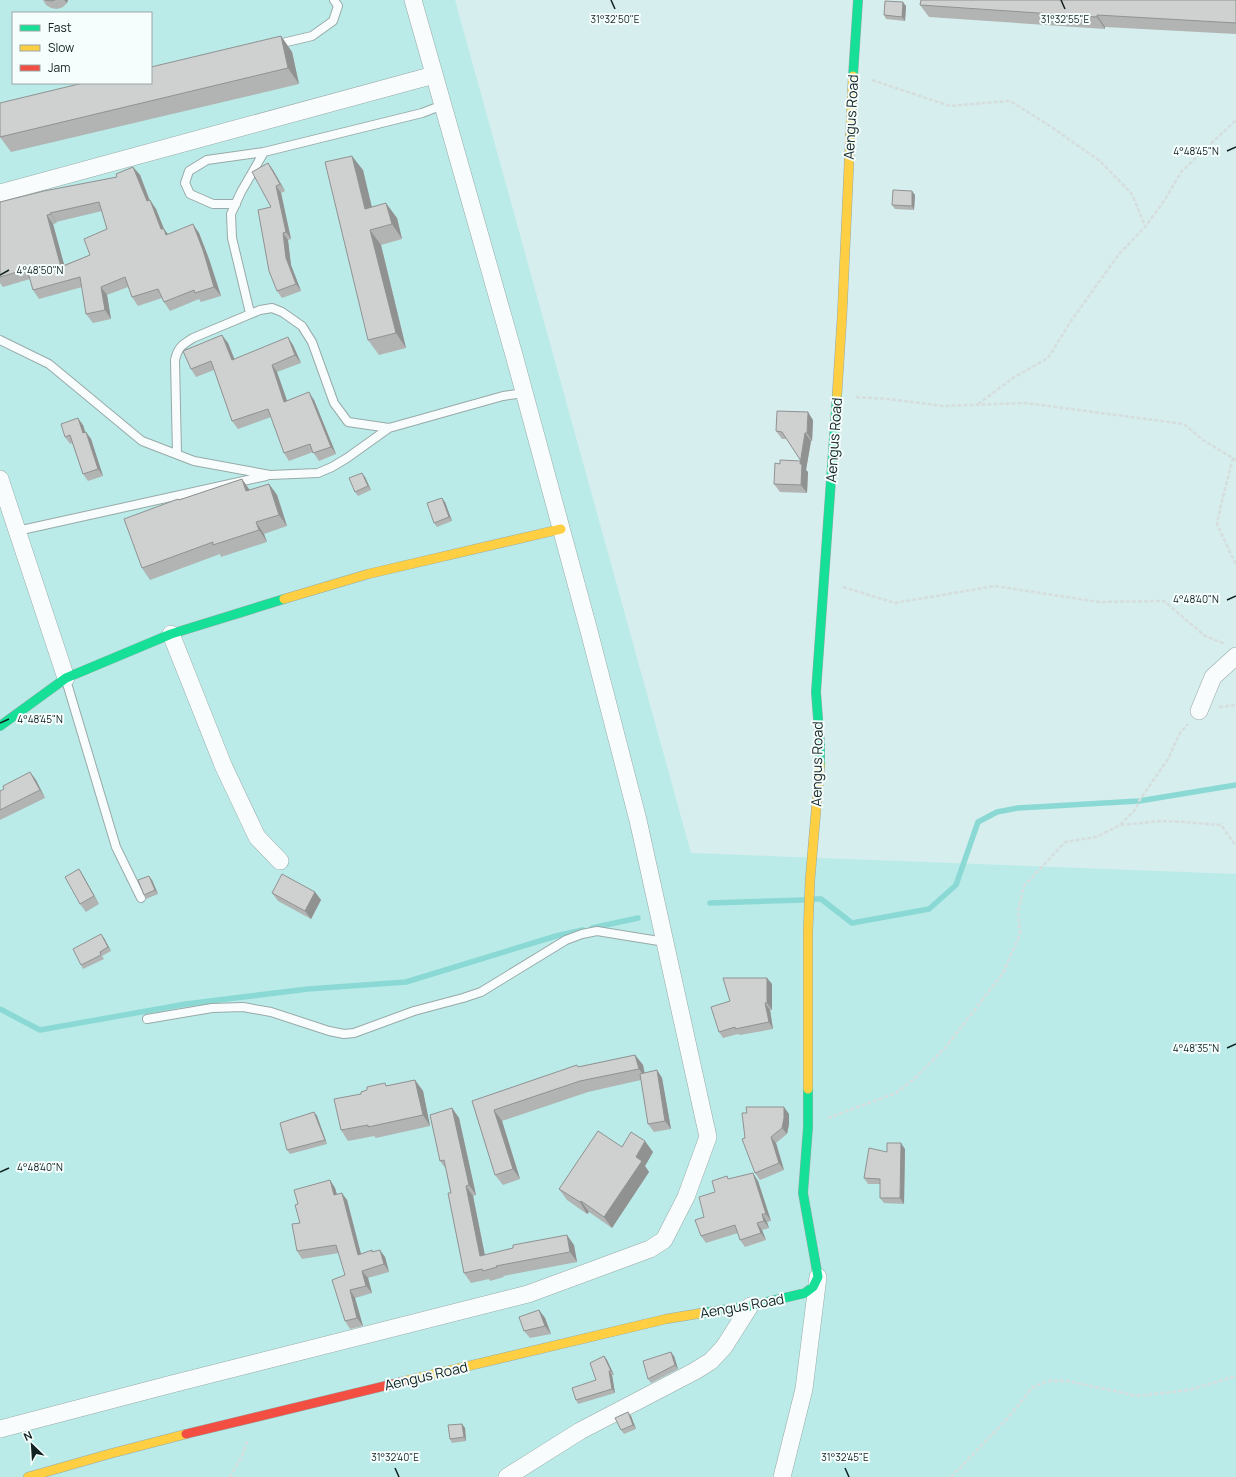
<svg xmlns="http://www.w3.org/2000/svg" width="1236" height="1477" font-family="Manrope,sans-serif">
<rect width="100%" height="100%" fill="#d6eeed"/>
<!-- green -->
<path fill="#baebe8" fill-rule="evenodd" d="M 0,0 L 455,0 L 691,853 L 1236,874 L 1236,1477 L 0,1477 ZM 13,13 L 151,13 L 151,83 L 13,83 Z"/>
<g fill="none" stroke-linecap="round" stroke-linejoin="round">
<!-- stream -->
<path stroke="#8ad9d4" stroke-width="5.5" d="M 813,899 L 821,899 L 852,923 L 929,909 L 956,885 L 978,822 L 997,812 L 1018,808 L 1139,801 L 1236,785
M 710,903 L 804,900
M 592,928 L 638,918
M 0,1009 L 40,1030 L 186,1004 L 308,989 L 406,982 L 556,936 L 583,930"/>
<!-- lane casing -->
<g stroke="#97aaa9" stroke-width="10">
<path id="lane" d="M 274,45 L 312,36 L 333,21 L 338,6 L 334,0
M 236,204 L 213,204 L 190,194 L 185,183 L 189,171 L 207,160 L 264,152 L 422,113 L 443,105
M 250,313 L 232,238 L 231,214 L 241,192 L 264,152
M 0,340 L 49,364 L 142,441 L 194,461 L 270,475 L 318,473 L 332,467 L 347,458 L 389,428
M 177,454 L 175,360 C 178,347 182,345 193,338 L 260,310 L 272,308 L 282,312 L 302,326 L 312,342 L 334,403 L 348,422 L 389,428 L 503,396 L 524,393
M 17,531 L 266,476
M 66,680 L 116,847 L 141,898
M 147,1019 L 212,1008 L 243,1007 L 271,1012 L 329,1031 L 344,1034 L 354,1033 L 414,1011 L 463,998 L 481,992 L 566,940 L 582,934 L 597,931 L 665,942"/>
</g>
<!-- street casing -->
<g stroke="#97aaa9" stroke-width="18">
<path id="street" d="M 0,193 L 434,75
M 0,479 L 66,678
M 171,634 L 223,765 L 257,837 L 280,861
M 1199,711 L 1213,677 L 1236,656
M 0,1429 L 172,1384 L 528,1294 L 650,1249 L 664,1240 L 686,1197 L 708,1137 L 638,820 L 589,631 L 514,355 L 413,0
M 507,1477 L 580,1431 L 695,1371 L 711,1361 L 724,1347 L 750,1306
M 782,1477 L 804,1389 L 818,1277"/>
</g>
<!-- fast casing -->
<g stroke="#97aaa9" stroke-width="10">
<path id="fast" d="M 853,76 L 858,0
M 0,726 L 66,678 L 171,634 L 284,599
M 820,765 L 820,745 L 816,692 L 837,395
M 702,1313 L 750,1306 L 805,1293 L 813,1287 L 818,1277 L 803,1193 L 808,1127 L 808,1089"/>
</g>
<!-- slow casing -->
<g stroke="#97aaa9" stroke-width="10">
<path id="slow" d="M 837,395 L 842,317 L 853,76
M 284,599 L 368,574 L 561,529
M 808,1089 L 808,932 L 810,880 L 820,765
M 405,1381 L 666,1319 L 702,1313
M 28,1477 L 109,1454 L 186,1434"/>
</g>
<!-- jam casing -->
<g stroke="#97aaa9" stroke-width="10">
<path id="jam" d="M 186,1434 L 405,1381"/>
</g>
<!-- path -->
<path stroke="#d6dddd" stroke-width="2.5" stroke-dasharray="4 2" stroke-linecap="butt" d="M 872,80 L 950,106 L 1010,101 L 1050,126 L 1100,161 L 1132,194 L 1145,226
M 856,397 L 887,399 L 943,406 L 1026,403 L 1184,424 L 1203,440 L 1236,460
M 978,404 L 1013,378 L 1048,358 L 1071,321 L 1119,254 L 1145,227 L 1164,201 L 1182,171 L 1236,120
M 1233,458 L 1221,505 L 1217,524 L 1236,565
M 843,587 L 895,603 L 995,586 L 1099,602 L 1164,601 L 1205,636 L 1225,644
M 1219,707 L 1236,705
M 1121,825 L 1161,821 L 1184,822 L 1221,825 L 1236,846
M 828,1118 L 896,1093 L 915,1078 L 945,1048 L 1003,973 L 1020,934 L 1018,911 L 1024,886 L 1065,842 L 1096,837 L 1120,825 L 1135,810 L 1139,801 L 1168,759 L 1180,733 L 1188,724
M 230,1477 L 242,1456 L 248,1439
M 951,1477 L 1007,1419 L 1032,1388 L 1047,1381 L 1068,1381 L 1137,1396 L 1189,1390 L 1236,1376"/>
<!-- lane -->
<use href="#lane" stroke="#f9fcfc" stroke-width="8"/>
<!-- street -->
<use href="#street" stroke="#f9fcfc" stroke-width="17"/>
<!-- fast -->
<use href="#fast" stroke="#16e098" stroke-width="9"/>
<!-- slow -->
<use href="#slow" stroke="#ffcf43" stroke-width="9"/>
<!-- jam -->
<use href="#jam" stroke="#f24e42" stroke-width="9"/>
</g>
<!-- wall -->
<path fill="#b1b4b3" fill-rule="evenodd" d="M 43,0 L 68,0 L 67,3 L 63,7 L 57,9 L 51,8 L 46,5 Z
M 1236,0 L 1236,34 L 1105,27 L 1105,29 L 929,17 L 920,5 Z
M 906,6 L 905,21 L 886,19 L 884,15 Z
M 281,36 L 292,52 L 299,84 L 11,152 L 0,137 Z
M 268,163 L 273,170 L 285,191 L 281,193 L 291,239 L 288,240 L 291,265 L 301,291 L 282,298 L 277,291 Z
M 133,167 L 140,175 L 150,200 L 156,209 L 164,229 L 168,234 L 199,233 L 209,259 L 221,296 L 201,302 L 199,299 L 170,311 L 164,302 L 162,298 L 138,306 L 132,297 L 128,287 L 107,295 L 111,319 L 93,323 L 86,314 L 82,287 L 39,299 L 33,290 L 30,279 L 3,287 L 0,283 L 0,202 L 117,177 ZM 102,211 L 107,229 L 90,255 L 64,265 L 53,224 L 57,223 L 56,222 Z
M 363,170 L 371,207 L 397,218 L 402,239 L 381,245 L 406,348 L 379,355 L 368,340 Z
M 915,195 L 914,210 L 895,209 L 892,205 Z
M 228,343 L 234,359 L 293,345 L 301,363 L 277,372 L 287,401 L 314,400 L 336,454 L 319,461 L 313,452 L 289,461 L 284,453 L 271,417 L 238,429 L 232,421 L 214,370 L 196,377 L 191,369 Z
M 813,420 L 812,441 L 811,441 L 806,470 L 808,472 L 807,493 L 780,492 L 774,484 L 780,464 L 801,461 L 787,439 L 782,439 L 776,431 Z
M 83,425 L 85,432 L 86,432 L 91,439 L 103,476 L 88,481 L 83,474 L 72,443 L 70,444 L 65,437 Z
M 365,477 L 371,490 L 358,496 L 355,492 Z
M 242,479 L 250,490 L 269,484 L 277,495 L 287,526 L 264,534 L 267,542 L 221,557 L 220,554 L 150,580 L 142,568 L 178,499 L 179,500 Z
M 445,502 L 452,521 L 437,527 L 434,523 Z
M 30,772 L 36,780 L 45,798 L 0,820 L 0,791 L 4,789 Z
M 79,869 L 84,877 L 99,904 L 86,912 L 80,904 Z
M 152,880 L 158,894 L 146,899 L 144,895 Z
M 315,892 L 321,900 L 311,919 L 278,901 L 272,893 Z
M 104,938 L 111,951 L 102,956 L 104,959 L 83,969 L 81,965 Z
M 767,978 L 772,984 L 772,1010 L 770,1010 L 773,1029 L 740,1035 L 738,1034 L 723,1038 L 719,1032 L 730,1001 Z
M 635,1055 L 643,1065 L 644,1073 L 657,1070 L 662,1078 L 671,1129 L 654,1132 L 648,1124 L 641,1080 L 588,1092 L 502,1121 L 520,1179 L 503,1185 L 495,1175 L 472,1101 L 578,1067 Z
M 415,1080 L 423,1091 L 430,1126 L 376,1138 L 374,1136 L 348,1141 L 341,1130 L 361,1094 L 387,1086 Z
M 452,1108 L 459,1118 L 476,1195 L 473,1196 L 485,1255 L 574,1245 L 577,1262 L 503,1276 L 504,1277 L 490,1281 L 489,1279 L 471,1283 L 464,1273 L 451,1193 L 446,1169 L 440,1161 Z
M 314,1112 L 317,1116 L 327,1144 L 290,1154 L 287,1150 Z
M 789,1114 L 789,1124 L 787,1134 L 776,1143 L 784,1170 L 760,1180 L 755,1173 L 745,1138 Z
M 622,1147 L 653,1152 L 645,1166 L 649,1172 L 612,1228 L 589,1212 L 587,1214 L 567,1200 L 559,1189 Z
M 905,1149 L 904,1204 L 884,1203 L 880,1198 L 880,1184 L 868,1184 L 864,1178 L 887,1152 Z
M 729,1179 L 758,1181 L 771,1221 L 767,1222 L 769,1228 L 762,1230 L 766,1240 L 745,1247 L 740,1240 L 738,1233 L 706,1243 L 701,1236 L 704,1217 L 715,1192 Z
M 330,1180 L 335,1188 L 337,1194 L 347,1200 L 361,1254 L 373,1252 L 385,1257 L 389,1272 L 368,1278 L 372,1293 L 355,1298 L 363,1326 L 350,1329 L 345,1321 L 345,1275 L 339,1253 L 302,1259 L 297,1251 L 300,1223 L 298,1204 Z
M 539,1310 L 545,1318 L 551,1334 L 530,1338 L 524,1331 Z
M 604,1356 L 607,1360 L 614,1375 L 612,1375 L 615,1393 L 578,1404 L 576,1400 L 596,1380 Z
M 674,1356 L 678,1369 L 651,1383 L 648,1379 Z
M 631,1416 L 636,1429 L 624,1434 L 621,1430 Z
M 462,1424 L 465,1428 L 466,1441 L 452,1443 L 450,1439 Z"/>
<!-- shaded-wall -->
<path fill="#909292" d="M 64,0 L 68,0 L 67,3 Z
M 903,2 L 906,6 L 905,21 L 902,17 Z
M 1097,15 L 1105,27 L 1105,29 L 1097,17 Z
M 281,36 L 292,52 L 299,84 L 288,68 Z
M 352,156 L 363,170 L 376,224 L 365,209 Z
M 268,163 L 273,170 L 285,191 L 280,184 Z
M 133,167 L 140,175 L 153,210 L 147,201 Z
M 276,186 L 281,193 L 291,239 L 286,232 Z
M 912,191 L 915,195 L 914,210 L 912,206 Z
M 150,200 L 156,209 L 164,229 L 170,237 L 166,235 L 161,229 Z
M 386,203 L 397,218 L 402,239 L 392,224 Z
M 50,213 L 56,222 L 57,223 L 51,214 Z
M 47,215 L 53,224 L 67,275 L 61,267 Z
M 193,224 L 199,233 L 209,259 L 221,296 L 214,287 Z
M 370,230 L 381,245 L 406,348 L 396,333 Z
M 283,233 L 288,240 L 291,265 L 301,291 L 296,284 L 286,258 Z
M 101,287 L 107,295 L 111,319 L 105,310 Z
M 222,335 L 228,343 L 238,368 L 232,360 Z
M 288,337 L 293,345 L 301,363 L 295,355 Z
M 272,365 L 277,372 L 290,409 L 284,402 Z
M 309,392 L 314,400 L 336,454 L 331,447 Z
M 808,412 L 813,420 L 812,441 L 807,433 Z
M 78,418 L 83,425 L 88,440 L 83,433 Z
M 86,432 L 91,439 L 103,476 L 98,469 Z
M 805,433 L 811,441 L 806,470 L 808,472 L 807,493 L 801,485 L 800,464 Z
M 362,473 L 365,477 L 371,490 L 368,486 Z
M 242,479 L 250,491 L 246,491 Z
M 269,484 L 277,495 L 287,526 L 279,515 Z
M 442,498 L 445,502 L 452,521 L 449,517 Z
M 256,522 L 264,534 L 267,542 L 259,530 Z
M 30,772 L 36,780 L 45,798 L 40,790 Z
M 79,869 L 84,877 L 99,904 L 94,896 Z
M 149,876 L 152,880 L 158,894 L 155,890 Z
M 315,892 L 321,900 L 311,919 L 305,911 Z
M 101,934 L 104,938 L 111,951 L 108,947 Z
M 767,978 L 772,984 L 772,1010 L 767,1003 Z
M 765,1003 L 770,1010 L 773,1029 L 769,1022 Z
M 635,1055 L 643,1065 L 646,1079 L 639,1069 Z
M 657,1070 L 662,1078 L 671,1129 L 665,1121 Z
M 415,1080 L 423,1091 L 430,1126 L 423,1115 Z
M 784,1107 L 789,1114 L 789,1124 L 787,1134 L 782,1128 Z
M 452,1108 L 459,1118 L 476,1195 L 469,1185 Z
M 494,1110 L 502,1121 L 520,1179 L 513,1169 Z
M 314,1112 L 317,1116 L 327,1144 L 325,1140 Z
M 771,1137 L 776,1143 L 784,1170 L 779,1163 Z
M 645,1141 L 653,1152 L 645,1166 L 649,1172 L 612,1228 L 604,1217 L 636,1157 Z
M 901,1143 L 905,1149 L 904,1204 L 900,1198 Z
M 753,1173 L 758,1181 L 771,1221 L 766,1214 Z
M 330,1180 L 335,1188 L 339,1202 L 334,1195 Z
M 466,1186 L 473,1196 L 487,1266 L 480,1256 Z
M 342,1193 L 347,1200 L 363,1262 L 358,1255 Z
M 581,1201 L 589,1212 L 587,1214 L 580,1202 Z
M 762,1214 L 767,1222 L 769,1228 L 764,1221 Z
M 757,1223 L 762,1230 L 766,1240 L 761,1233 Z
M 567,1235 L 574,1245 L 577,1262 L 570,1252 Z
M 380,1250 L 385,1257 L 389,1272 L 384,1264 Z
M 362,1271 L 368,1278 L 372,1293 L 366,1286 Z
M 350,1290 L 355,1298 L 363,1326 L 357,1318 Z
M 539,1310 L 545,1318 L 551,1334 L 545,1326 Z
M 671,1352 L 674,1356 L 678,1369 L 675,1365 Z
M 604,1356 L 607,1360 L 614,1375 L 611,1371 Z
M 609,1371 L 612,1375 L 615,1393 L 612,1389 Z
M 628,1412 L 631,1416 L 636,1429 L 633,1425 Z
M 462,1424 L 465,1428 L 466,1441 L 464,1437 Z"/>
<!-- building -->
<path fill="#ced1d0" stroke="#909292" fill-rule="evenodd" d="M 45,0 L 55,0 L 51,1 Z
M 921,0 L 1236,0 L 1236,23 L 1097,15 L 1097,17 L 920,5 Z
M 885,1 L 903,2 L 902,17 L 884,15 Z
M 281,36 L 288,68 L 0,137 L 0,103 L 83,83 L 151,83 L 151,67 Z
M 352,156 L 365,209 L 386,203 L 392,224 L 370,230 L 396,333 L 368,340 L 325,162 Z
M 268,163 L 280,184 L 276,186 L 286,232 L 283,233 L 286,258 L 296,284 L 277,291 L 269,271 L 258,210 L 271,207 L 252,172 Z
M 133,167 L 147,201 L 150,200 L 161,229 L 164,229 L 166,235 L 193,224 L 203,250 L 214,287 L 195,293 L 194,290 L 164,302 L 158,289 L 132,297 L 125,277 L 101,287 L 105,310 L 86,314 L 80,277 L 33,290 L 27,269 L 0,277 L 0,202 L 44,191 L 117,177 L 116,174 ZM 99,202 L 107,229 L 84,239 L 90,255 L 61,267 L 47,215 L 51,214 L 50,213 Z
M 893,190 L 912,191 L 912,206 L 892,205 Z
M 222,335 L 232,360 L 288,337 L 295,355 L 272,365 L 284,402 L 309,392 L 331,447 L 313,453 L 310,444 L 284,453 L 268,409 L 232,421 L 211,361 L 191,369 L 183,351 Z
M 777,411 L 808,412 L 807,433 L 805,433 L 800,464 L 802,464 L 801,485 L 774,484 L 775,463 L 780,464 L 780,460 L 801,461 L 782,432 L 776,431 Z
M 78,418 L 83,433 L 86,432 L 98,469 L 83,474 L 70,435 L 65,437 L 61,424 Z
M 362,473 L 368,486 L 355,492 L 349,478 Z
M 242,479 L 246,491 L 269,484 L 279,515 L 256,522 L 259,530 L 213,545 L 213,542 L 142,568 L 124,519 L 178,499 L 179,500 Z
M 442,498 L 449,517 L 434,523 L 427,503 Z
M 30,772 L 40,790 L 0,810 L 0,791 L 4,789 L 3,786 Z
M 79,869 L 94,896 L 80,904 L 65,877 Z
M 282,874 L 315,892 L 305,911 L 272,893 Z
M 149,876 L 155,890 L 144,895 L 138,880 Z
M 101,934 L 108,947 L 100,952 L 101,955 L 81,965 L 73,949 Z
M 723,978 L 767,978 L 767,1003 L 765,1003 L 769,1022 L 735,1029 L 735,1027 L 719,1032 L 711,1007 L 730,1001 Z
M 635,1055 L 639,1069 L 580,1081 L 494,1110 L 513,1169 L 495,1175 L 472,1101 L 577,1065 L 578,1067 Z
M 657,1070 L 665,1121 L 648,1124 L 640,1074 Z
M 415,1080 L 423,1115 L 368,1127 L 368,1125 L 341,1130 L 334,1099 L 361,1094 L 361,1092 L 367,1090 L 367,1087 L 385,1083 L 386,1086 Z
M 746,1107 L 784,1107 L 784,1118 L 782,1128 L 771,1137 L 779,1163 L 755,1173 L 742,1139 L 745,1138 L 742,1113 L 747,1113 Z
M 452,1108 L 469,1185 L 466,1186 L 480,1256 L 513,1248 L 513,1245 L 567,1235 L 570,1252 L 496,1266 L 497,1267 L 483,1271 L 482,1269 L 464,1273 L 448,1193 L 451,1193 L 444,1160 L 440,1161 L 430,1115 Z
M 314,1112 L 325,1140 L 287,1150 L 280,1123 Z
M 598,1131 L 622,1147 L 631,1132 L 645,1141 L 636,1157 L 642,1161 L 604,1217 L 581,1201 L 580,1202 L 559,1189 Z
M 887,1143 L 901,1143 L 900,1198 L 880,1198 L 880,1179 L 864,1178 L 869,1148 L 887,1152 Z
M 753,1173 L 766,1214 L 762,1214 L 764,1221 L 757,1223 L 761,1233 L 740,1240 L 735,1225 L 701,1236 L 695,1220 L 704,1217 L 699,1197 L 715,1192 L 712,1181 L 727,1176 L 728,1179 Z
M 330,1180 L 334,1195 L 342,1193 L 358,1255 L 372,1250 L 372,1252 L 380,1250 L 384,1264 L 362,1271 L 366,1286 L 350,1290 L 357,1318 L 345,1321 L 332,1280 L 345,1275 L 336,1245 L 297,1251 L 292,1224 L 300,1223 L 295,1205 L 298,1204 L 294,1190 Z
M 539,1310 L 545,1326 L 524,1331 L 519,1317 Z
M 671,1352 L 675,1365 L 648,1379 L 643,1361 Z
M 604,1356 L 611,1371 L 609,1371 L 612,1389 L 576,1400 L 572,1388 L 596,1380 L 590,1363 Z
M 628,1412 L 633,1425 L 621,1430 L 615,1418 Z
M 462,1424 L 464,1437 L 450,1439 L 448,1425 Z"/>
<!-- ticks -->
<path fill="none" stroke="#112221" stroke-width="1.5" d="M 611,0 L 615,9M 1061,0 L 1065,9M 1227,151 L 1236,147M 0,275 L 9,270M 1227,600 L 1236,596M 0,723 L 9,719M 1227,1048 L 1236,1044M 0,1172 L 9,1168M 395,1468 L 399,1477M 845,1468 L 849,1477"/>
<g text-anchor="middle" stroke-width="4" stroke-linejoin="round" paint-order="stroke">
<!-- street labels -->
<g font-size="14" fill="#112221" stroke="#f5fefd">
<text transform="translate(851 117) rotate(-87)" y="5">Aengus Road</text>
<text transform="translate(834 440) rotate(-86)" y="5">Aengus Road</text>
<text transform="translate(817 764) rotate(-89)" y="5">Aengus Road</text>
<text transform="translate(742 1306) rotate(-10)" y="5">Aengus Road</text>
<text transform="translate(426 1376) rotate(-13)" y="5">Aengus Road</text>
</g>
</g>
<g font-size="10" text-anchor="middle" fill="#112221" stroke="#f5fefd" stroke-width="4" stroke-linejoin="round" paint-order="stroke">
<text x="1065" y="23">31°32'55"E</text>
<text x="615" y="23">31°32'50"E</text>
<text x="1196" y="155">4°48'45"N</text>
<text x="40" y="274">4°48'50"N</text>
<text x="1196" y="603">4°48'40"N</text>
<text x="40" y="723">4°48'45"N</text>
<text x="1196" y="1052">4°48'35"N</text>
<text x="40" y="1171">4°48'40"N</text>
<text x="395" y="1461">31°32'40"E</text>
<text x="845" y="1461">31°32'45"E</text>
</g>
<!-- legend -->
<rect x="12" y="12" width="140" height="72" fill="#f5fefd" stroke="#9aa6a5"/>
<rect x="20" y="25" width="20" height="6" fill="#16e098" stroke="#9aa6a5"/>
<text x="48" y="32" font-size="12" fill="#112221">Fast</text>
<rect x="20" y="45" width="20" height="6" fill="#ffcf43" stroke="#9aa6a5"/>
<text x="48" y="52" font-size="12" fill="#112221">Slow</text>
<rect x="20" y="65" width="20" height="6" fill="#f24e42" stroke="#9aa6a5"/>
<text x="48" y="72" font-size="12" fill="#112221">Jam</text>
<!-- north arrow -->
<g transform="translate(32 1445) rotate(335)" stroke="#f5fefd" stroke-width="3" paint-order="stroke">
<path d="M0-3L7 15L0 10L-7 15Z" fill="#112221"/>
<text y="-6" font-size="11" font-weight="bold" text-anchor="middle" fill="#112221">N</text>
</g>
</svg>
